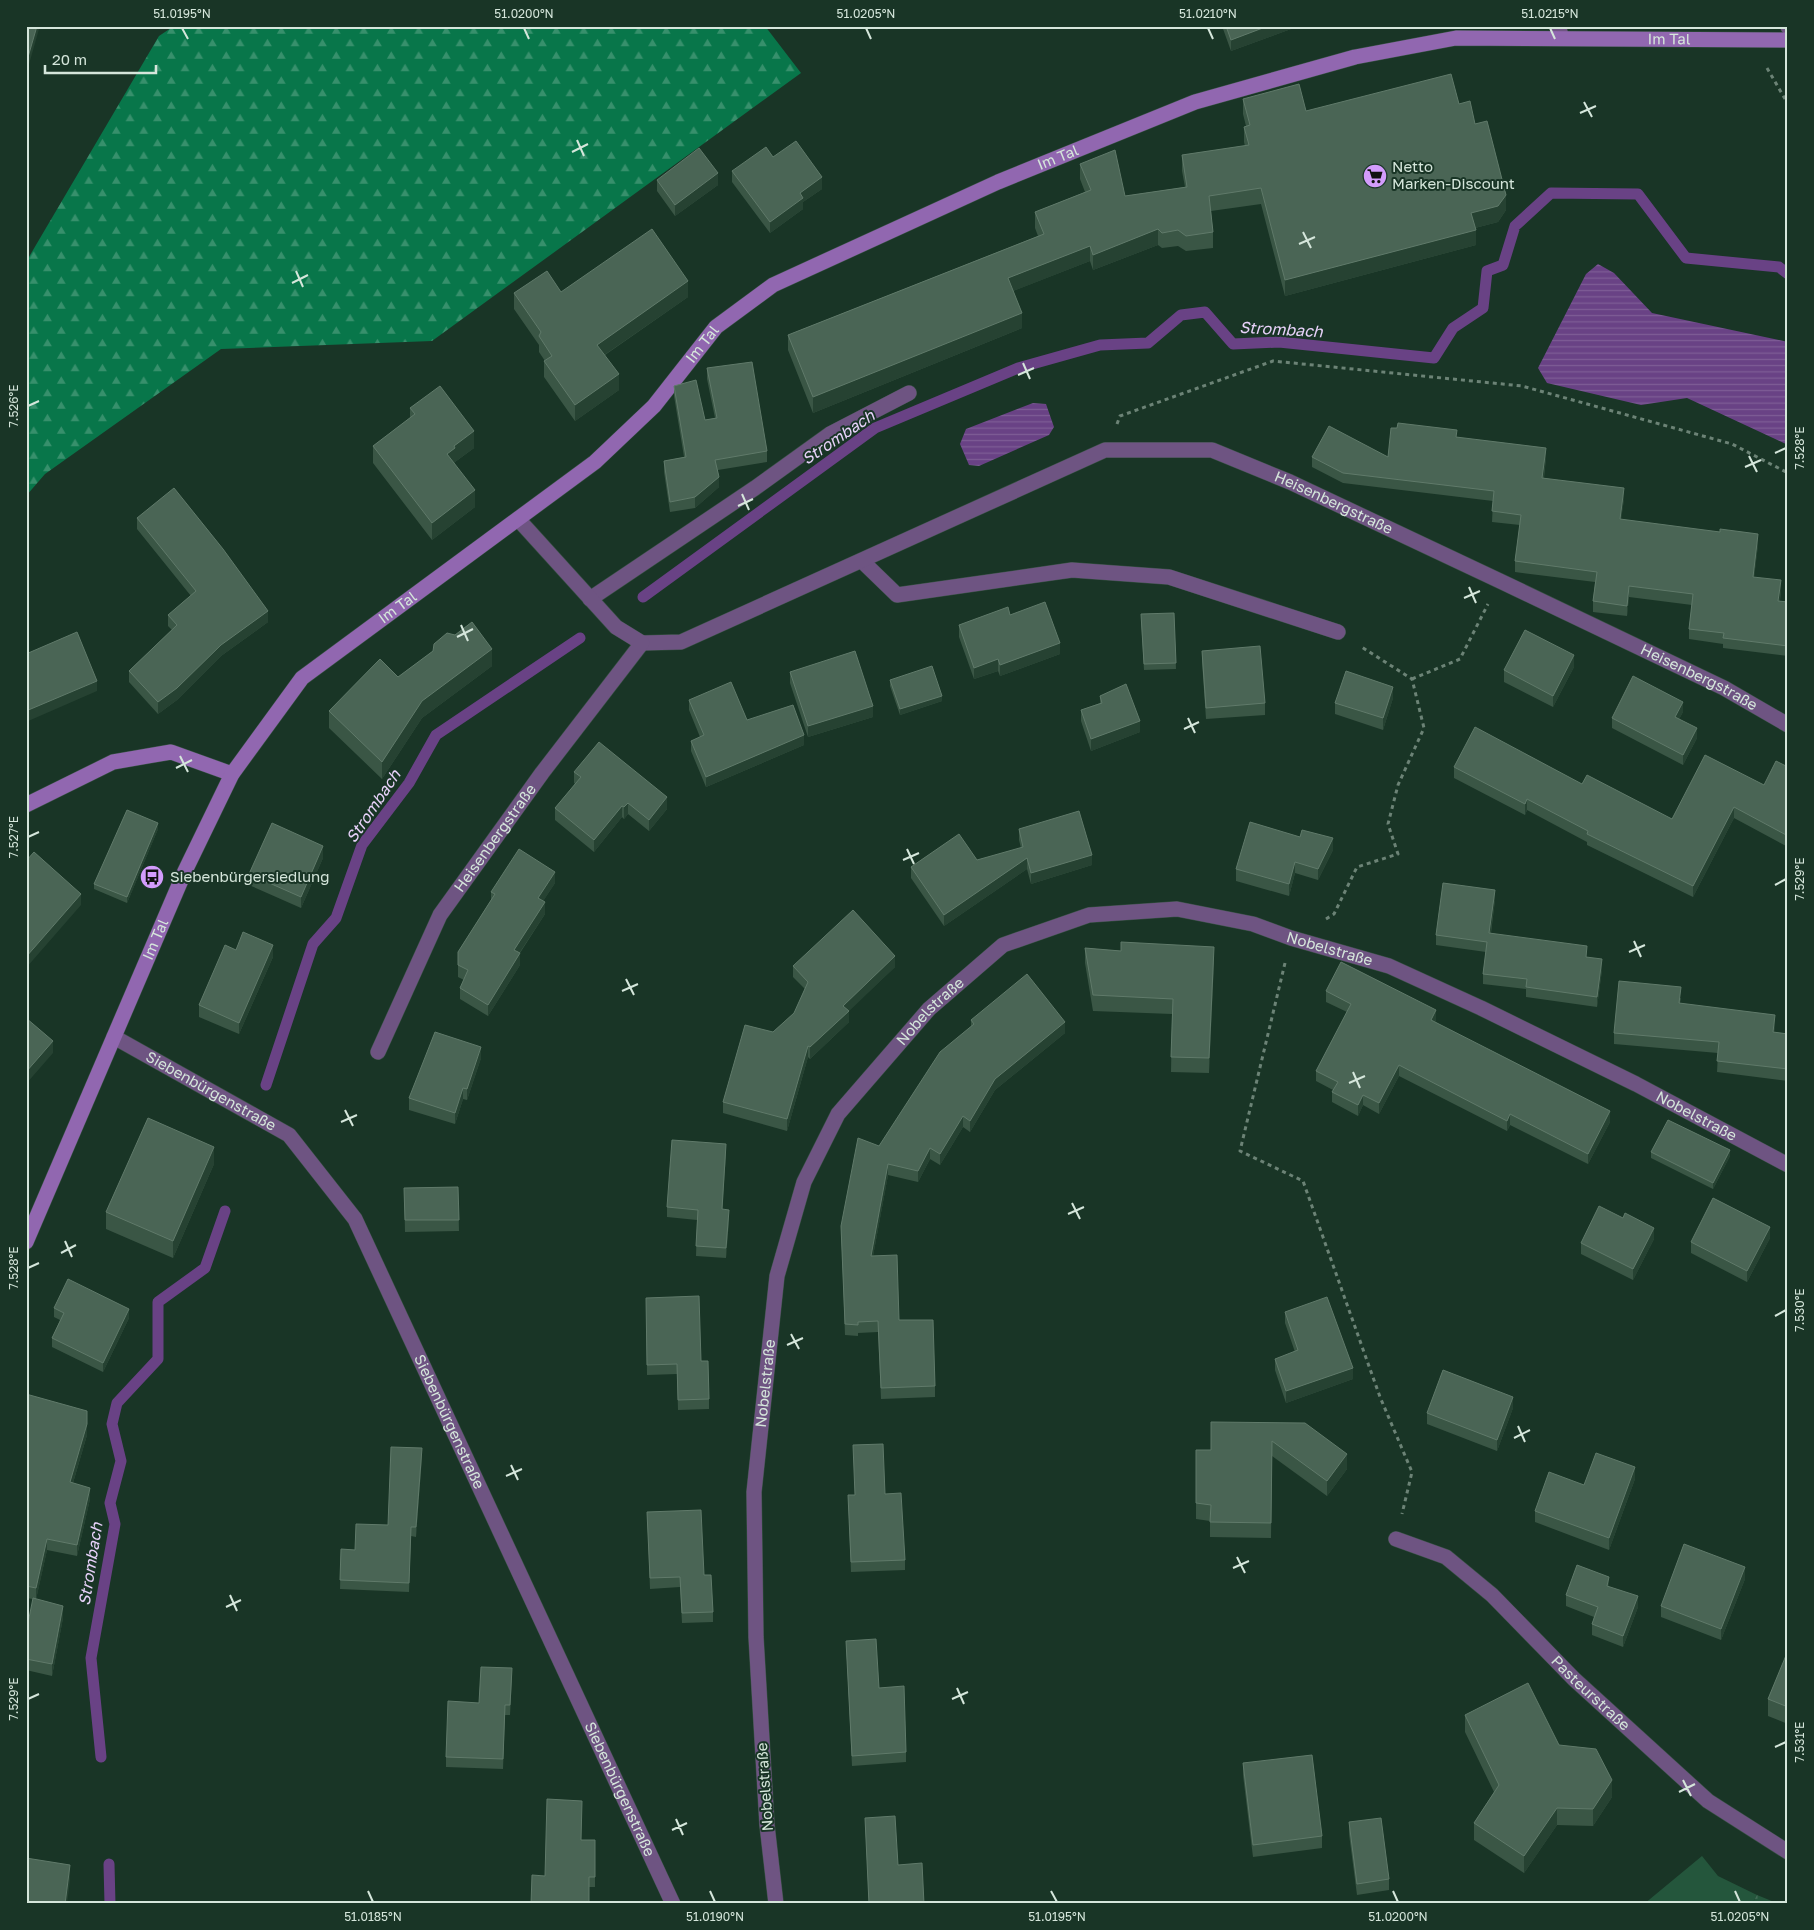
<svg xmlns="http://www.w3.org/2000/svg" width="1814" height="1930" font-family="'Golos Text',sans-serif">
<defs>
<pattern id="forest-firs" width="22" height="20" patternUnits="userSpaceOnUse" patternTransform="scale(1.25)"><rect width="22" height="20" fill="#08764a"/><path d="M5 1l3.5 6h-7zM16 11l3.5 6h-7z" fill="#37906c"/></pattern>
<pattern id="cemetery-stones" width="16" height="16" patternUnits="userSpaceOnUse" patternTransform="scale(1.25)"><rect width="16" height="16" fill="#24563c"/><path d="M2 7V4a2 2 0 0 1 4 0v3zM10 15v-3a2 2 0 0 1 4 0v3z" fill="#436e58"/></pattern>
<pattern id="water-rules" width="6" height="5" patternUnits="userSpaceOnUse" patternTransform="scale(1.25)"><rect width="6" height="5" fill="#694285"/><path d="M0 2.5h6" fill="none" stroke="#7e5d96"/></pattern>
</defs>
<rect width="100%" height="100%" fill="#193526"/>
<!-- green -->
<path fill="#24563c" d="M 1702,1856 L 1718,1876 L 1757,1895 L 1752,1904 L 1644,1904 Z"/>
<!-- forest -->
<path fill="url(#forest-firs)" d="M 174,26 L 765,26 L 801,73 L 432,341 L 221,349 L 45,474 L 26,496 L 26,262 L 159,36 Z"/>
<!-- cemetery -->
<path fill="url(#cemetery-stones)" d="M 1757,1895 L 1779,1904 L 1752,1904 Z"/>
<!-- water -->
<path fill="url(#water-rules)" d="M 1598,264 L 1614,273 L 1652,313 L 1788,342 L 1788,445 L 1687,398 L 1641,405 L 1547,383 L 1538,368 L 1586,274 Z
M 1033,403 L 1046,404 L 1054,427 L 1049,435 L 979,466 L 969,465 L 960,444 L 966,429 Z"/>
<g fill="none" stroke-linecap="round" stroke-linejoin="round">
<!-- stream -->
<path stroke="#694285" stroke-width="11" d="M 643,597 L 875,428 L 1018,368 L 1100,345 L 1148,343 L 1181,315 L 1205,312 L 1233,344 L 1279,342 L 1434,358 L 1453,328 L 1483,308 L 1487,271 L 1503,265 L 1515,226 L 1551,193 L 1638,194 L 1686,258 L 1779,267 L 1788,274
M 266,1085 L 313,944 L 336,918 L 362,845 L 409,783 L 436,735 L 580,638
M 101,1757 L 91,1658 L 115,1524 L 110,1503 L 121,1461 L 112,1424 L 117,1403 L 158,1359 L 158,1302 L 205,1268 L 225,1211
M 109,1864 L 110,1904"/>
<!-- lane casing -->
<g stroke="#375143" stroke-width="16">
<path id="lane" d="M 590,599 L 755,488 L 830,434 L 909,393"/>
</g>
<!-- street casing -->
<g stroke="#375143" stroke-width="16">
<g id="street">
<path d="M 1558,26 L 1562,38"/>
<path d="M 1788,26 L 1788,27"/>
<path d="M 862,561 L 897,595 L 1072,570 L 1169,577 L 1338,632"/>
<path id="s1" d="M 642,643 L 681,642 L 1105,450 L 1212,450 L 1290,482 L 1500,581 L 1724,688 L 1788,725"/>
<path id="s2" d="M 114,1037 L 289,1135 L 355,1219 L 673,1904"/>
<path id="s3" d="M 378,1052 L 440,915 L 542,773 L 642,643 L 616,627 L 518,519"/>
<path id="s4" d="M 1396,1539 L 1446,1557 L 1492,1595 L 1574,1679 L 1708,1801 L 1788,1852"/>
<path id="s5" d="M 776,1904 L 767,1825 L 756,1637 L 754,1492 L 777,1276 L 804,1182 L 838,1114 L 929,1009 L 1003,945 L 1089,915 L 1177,909 L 1253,924 L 1291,938 L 1389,966 L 1481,1008 L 1636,1084 L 1788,1165"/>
</g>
</g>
<!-- secondary casing -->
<g stroke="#375143" stroke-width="16">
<g id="secondary">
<path d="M 26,805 L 113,762 L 171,752 L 232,774"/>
<path id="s6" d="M 26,1242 L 185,871 L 232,774 L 302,678 L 595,462 L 654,406 L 716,327 L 773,285 L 998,182 L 1195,102 L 1355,57 L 1456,38 L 1788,40"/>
</g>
</g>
<!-- path -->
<path stroke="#6c8376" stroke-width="3" stroke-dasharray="4 4" stroke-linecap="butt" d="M 1767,68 L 1788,104
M 1117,424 L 1120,416 L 1273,361 L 1522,386 L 1732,444 L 1788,473
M 1412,679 L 1460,659 L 1488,604
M 1326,919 L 1334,914 L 1357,867 L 1398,854 L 1388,824 L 1398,785 L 1424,728 L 1412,679 L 1360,646
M 1285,963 L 1240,1151 L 1303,1181 L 1380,1397 L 1412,1472 L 1402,1514"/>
<!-- lane -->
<use href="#lane" stroke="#6e5482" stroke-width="15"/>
<!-- street -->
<use href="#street" stroke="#6e5482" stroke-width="15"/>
<!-- secondary -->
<use href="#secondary" stroke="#9167b0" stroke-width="15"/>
</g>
<!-- wall -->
<path fill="#3a5645" d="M 1222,26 L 1299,26 L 1231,51 Z
M 1243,99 L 1306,111 L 1459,104 L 1475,124 L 1506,210 L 1498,222 L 1475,228 L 1476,245 L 1285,296 L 1261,204 L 1211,211 L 1213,232 L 1213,248 L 1186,251 L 1178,246 L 1162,248 L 1158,245 L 1093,270 L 1090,261 L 1013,291 L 1022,328 L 813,413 L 788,350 L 788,335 L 1038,236 L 1035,228 L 1035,212 L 1085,192 L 1080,179 L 1080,164 L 1125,196 L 1185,187 L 1182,171 L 1182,155 L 1245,146 L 1244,142 L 1244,127 L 1246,126 L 1243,114 Z
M 773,157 L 822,189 L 803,202 L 803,209 L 770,233 L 732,182 L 732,171 Z
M 657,180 L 718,185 L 675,216 L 657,191 Z
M 561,292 L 688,297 L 605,355 L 619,390 L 575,421 L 544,377 L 544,361 L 545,361 L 539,352 L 539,345 L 514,309 L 514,293 Z
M 707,368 L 767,451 L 767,462 L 718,470 L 719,487 L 695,508 L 670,512 L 664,472 L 664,461 L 684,457 L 674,396 L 674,386 L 705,420 L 715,418 L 707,379 Z
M 410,408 L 474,448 L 455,462 L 455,465 L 475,507 L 432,540 L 373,463 L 373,446 L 410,418 Z
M 1457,437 L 1546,458 L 1544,478 L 1624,499 L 1621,519 L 1758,545 L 1754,577 L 1781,591 L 1780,601 L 1788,602 L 1788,656 L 1723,648 L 1723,644 L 1689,639 L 1689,629 L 1692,605 L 1629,597 L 1627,616 L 1593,612 L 1593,601 L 1595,582 L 1515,572 L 1515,561 L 1520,525 L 1492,522 L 1493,501 L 1343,483 L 1312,467 L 1312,457 L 1388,457 Z
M 137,518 L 268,622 L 221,656 L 177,700 L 158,714 L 129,682 L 129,671 L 172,630 L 168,626 L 168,615 L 191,596 L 137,529 Z
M 1174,613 L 1176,669 L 1144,670 L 1141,620 Z
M 1010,615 L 1060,654 L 1000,676 L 998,671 L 974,679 L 959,637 L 959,625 Z
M 433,651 L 492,666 L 422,718 L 382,779 L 329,728 L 329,711 L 398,677 Z
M 1202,651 L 1265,703 L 1265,715 L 1206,719 L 1202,662 Z
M 1574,667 L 1553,707 L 1504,682 L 1504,670 Z
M 790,672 L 873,717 L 808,737 L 790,683 Z
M 890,680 L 942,701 L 900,715 L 890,686 Z
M 1100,696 L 1140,732 L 1091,751 L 1081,721 L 1081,710 L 1100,703 Z
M 1393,698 L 1383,730 L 1335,714 L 1335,703 Z
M 689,700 L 747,720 L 804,745 L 706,787 L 691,751 L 691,741 L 700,737 L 689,710 Z
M 1683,712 L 1679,719 L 1697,738 L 1683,765 L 1612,728 L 1612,718 Z
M 1454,767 L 1582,784 L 1672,819 L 1764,785 L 1788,767 L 1788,847 L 1734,818 L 1693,897 L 1587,845 L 1587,842 L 1527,810 L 1525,815 L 1454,778 Z
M 574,772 L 667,809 L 649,831 L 628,814 L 624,819 L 622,817 L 594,852 L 555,820 L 555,808 L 575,784 L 574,783 Z
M 158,829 L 127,903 L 94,889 L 94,884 Z
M 1019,829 L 1092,865 L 1031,884 L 1027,869 L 944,926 L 911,878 L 911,867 L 977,860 L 1021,848 L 1019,840 Z
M 1333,850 L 1318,880 L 1295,873 L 1289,896 L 1236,881 L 1236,869 Z
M 323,858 L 301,908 L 249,885 L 249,874 Z
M 555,883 L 543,901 L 545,914 L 520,953 L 520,965 L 488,1016 L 460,999 L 460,988 L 464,980 L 458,977 L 458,952 L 491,900 L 491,892 Z
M 1495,900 L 1491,933 L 1587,957 L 1602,970 L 1597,1007 L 1526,997 L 1526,989 L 1483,984 L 1483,974 L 1486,952 L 1436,945 L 1436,935 Z
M 1085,948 L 1121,951 L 1214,962 L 1209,1073 L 1171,1072 L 1172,1014 L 1093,1011 L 1085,963 Z
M 236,950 L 273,957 L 239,1034 L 199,1017 L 199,1005 Z
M 793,966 L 895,967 L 848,1011 L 849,1022 L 810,1059 L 808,1057 L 787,1131 L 723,1113 L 723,1102 L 773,1032 L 794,1013 L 805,989 L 793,977 Z
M 1326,991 L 1436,1020 L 1435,1022 L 1610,1122 L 1588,1164 L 1510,1125 L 1507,1131 L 1399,1076 L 1379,1114 L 1363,1105 L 1358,1116 L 1332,1102 L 1332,1092 L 1333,1090 L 1316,1081 L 1316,1071 L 1347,1012 L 1326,1002 Z
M 1681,998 L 1680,1003 L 1775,1027 L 1774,1032 L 1788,1034 L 1788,1081 L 1717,1072 L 1718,1053 L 1614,1044 L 1614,1033 Z
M 971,1020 L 1065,1033 L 995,1090 L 970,1132 L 963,1127 L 940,1165 L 930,1159 L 918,1182 L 888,1175 L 873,1256 L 899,1320 L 935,1386 L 935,1397 L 881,1399 L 878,1332 L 858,1333 L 858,1336 L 845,1335 L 841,1226 L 879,1146 L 971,1027 Z
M 481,1058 L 467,1100 L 463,1099 L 455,1124 L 409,1110 L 409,1098 Z
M 1651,1152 L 1730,1156 L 1713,1189 L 1651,1158 Z
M 726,1154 L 722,1209 L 729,1220 L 726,1258 L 696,1256 L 697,1220 L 667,1217 L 667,1207 Z
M 214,1164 L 173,1258 L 106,1229 L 106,1212 Z
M 458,1187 L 459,1231 L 405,1232 L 404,1188 Z
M 1770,1238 L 1747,1282 L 1691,1253 L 1691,1242 Z
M 1654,1239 L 1633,1280 L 1581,1254 L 1581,1243 Z
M 646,1298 L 701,1361 L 709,1399 L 709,1409 L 678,1410 L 677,1374 L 647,1375 Z
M 54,1308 L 129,1318 L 103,1372 L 52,1347 L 52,1338 L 60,1320 L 54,1317 Z
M 1285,1312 L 1353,1379 L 1286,1403 L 1275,1370 L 1275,1359 L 1295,1352 L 1285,1323 Z
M 26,1394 L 87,1435 L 73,1483 L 90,1499 L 77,1556 L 47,1550 L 36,1599 L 63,1618 L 52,1676 L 26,1670 L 26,1633 L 33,1599 L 26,1598 Z
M 1513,1408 L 1497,1451 L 1427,1424 L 1427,1413 Z
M 1305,1423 L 1347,1469 L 1327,1496 L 1272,1456 L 1271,1538 L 1210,1537 L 1210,1521 L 1196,1519 L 1196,1450 L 1211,1450 Z
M 422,1457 L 416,1537 L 411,1536 L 409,1592 L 340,1589 L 341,1549 L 355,1550 L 388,1525 Z
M 1635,1479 L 1609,1550 L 1535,1522 L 1535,1511 L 1584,1485 Z
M 848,1495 L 905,1560 L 905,1570 L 851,1572 Z
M 647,1512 L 713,1612 L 713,1622 L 682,1623 L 680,1587 L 650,1589 Z
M 1745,1579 L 1721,1640 L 1661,1617 L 1661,1606 Z
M 1609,1587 L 1638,1607 L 1623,1647 L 1592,1635 L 1592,1624 L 1594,1617 L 1566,1606 L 1566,1595 Z
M 846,1641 L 879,1688 L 906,1752 L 906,1762 L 852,1766 Z
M 1788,1653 L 1788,1724 L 1768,1716 L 1768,1699 Z
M 512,1678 L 510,1715 L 505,1715 L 503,1769 L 446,1767 L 446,1757 L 479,1703 Z
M 1465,1715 L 1559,1745 L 1612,1797 L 1593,1826 L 1557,1825 L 1524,1873 L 1474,1840 L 1474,1823 L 1494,1792 L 1465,1732 Z
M 1243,1763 L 1322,1836 L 1322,1848 L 1253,1857 L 1243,1775 Z
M 865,1818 L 924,1904 L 869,1904 Z
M 1349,1822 L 1389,1879 L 1389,1890 L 1357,1895 L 1349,1834 Z
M 581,1840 L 595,1840 L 595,1887 L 589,1887 L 545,1876 Z"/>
<!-- shaded-wall -->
<path fill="#264232" d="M 37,26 L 39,26 L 39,29 L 26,75 L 26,64 Z
M 1268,26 L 1299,26 L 1231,51 L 1231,40 Z
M 718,173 L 718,185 L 675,216 L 675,205 Z
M 822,177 L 822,189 L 803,202 L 803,209 L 770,233 L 770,222 L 800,193 Z
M 1506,195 L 1506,210 L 1498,222 L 1471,229 L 1471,213 Z
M 1158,229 L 1158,245 L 1093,270 L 1093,255 Z
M 1476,230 L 1476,245 L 1285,296 L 1285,280 Z
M 1090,246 L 1090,261 L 1008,293 L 1008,278 Z
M 688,281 L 688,297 L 597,360 L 597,345 Z
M 1022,313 L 1022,328 L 813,413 L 813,397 Z
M 619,374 L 619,390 L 575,421 L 575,405 Z
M 474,431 L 474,448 L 455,462 L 455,465 L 447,454 L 454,446 Z
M 1546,448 L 1546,458 L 1542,489 L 1542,478 Z
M 719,477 L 719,487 L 695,508 L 695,497 Z
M 1624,488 L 1624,499 L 1620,529 L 1620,519 Z
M 475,490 L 475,507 L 432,540 L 432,523 Z
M 1758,534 L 1758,545 L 1753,588 L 1753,577 Z
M 1781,580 L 1781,591 L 1778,612 L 1778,601 Z
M 1629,586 L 1629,597 L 1627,616 L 1627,606 Z
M 268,611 L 268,622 L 221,656 L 177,700 L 158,714 L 158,702 L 221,645 Z
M 1060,643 L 1060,654 L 1000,676 L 1000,665 Z
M 492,649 L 492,666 L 422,718 L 382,779 L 382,762 L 422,701 Z
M 1574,655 L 1574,667 L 1553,707 L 1553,696 Z
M 998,659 L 998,671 L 974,679 L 974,668 Z
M 97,681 L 97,691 L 26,722 L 26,711 Z
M 1393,687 L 1393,698 L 1383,730 L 1383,718 Z
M 942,696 L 942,701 L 900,715 L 900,709 Z
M 1683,702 L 1683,712 L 1675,727 L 1675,717 Z
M 873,706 L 873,717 L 808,737 L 808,726 Z
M 1140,721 L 1140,732 L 1091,751 L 1091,739 Z
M 1697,728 L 1697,738 L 1683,765 L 1683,755 Z
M 804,735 L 804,745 L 706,787 L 706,777 Z
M 667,797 L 667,809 L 649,831 L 649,820 Z
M 1527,799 L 1527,810 L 1525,815 L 1525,804 Z
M 628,803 L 628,814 L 624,819 L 624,807 Z
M 622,806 L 622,817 L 594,852 L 594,840 Z
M 1734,807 L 1734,818 L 1693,897 L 1693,886 Z
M 158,823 L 158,829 L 127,903 L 127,897 Z
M 1333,838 L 1333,850 L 1318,880 L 1318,869 Z
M 323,846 L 323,858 L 301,908 L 301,897 Z
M 1092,855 L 1092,865 L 1031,884 L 1031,873 Z
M 1027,858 L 1027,869 L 944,926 L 944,915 Z
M 1295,862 L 1295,873 L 1289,896 L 1289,884 Z
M 555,872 L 555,883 L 538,909 L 538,898 Z
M 1495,890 L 1495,900 L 1489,943 L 1489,933 Z
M 81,894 L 81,905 L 26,968 L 26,957 Z
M 545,902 L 545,914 L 514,961 L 514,950 Z
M 273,945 L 273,957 L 239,1034 L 239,1023 Z
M 1214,947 L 1214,962 L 1209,1073 L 1209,1058 Z
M 520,953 L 520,965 L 488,1016 L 488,1005 Z
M 895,956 L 895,967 L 843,1017 L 843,1006 Z
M 1602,959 L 1602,970 L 1597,1007 L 1597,997 Z
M 1436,1010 L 1436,1020 L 1431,1030 L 1431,1020 Z
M 849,1011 L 849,1022 L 810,1059 L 810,1047 Z
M 1775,1015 L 1775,1027 L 1773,1044 L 1773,1032 Z
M 1065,1022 L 1065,1033 L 995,1090 L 970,1132 L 970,1121 L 995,1079 Z
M 53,1041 L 53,1053 L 26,1084 L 26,1072 Z
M 808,1046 L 808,1057 L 787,1131 L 787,1119 Z
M 481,1047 L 481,1058 L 467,1100 L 467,1089 Z
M 1399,1065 L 1399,1076 L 1379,1114 L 1379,1103 Z
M 463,1088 L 463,1099 L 455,1124 L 455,1113 Z
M 1363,1095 L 1363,1105 L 1358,1116 L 1358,1105 Z
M 1610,1111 L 1610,1122 L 1588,1164 L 1588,1154 Z
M 1510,1114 L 1510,1125 L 1507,1131 L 1507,1121 Z
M 963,1116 L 963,1127 L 940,1165 L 940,1154 Z
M 726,1144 L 726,1154 L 722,1220 L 722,1209 Z
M 214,1147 L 214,1164 L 173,1258 L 173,1241 Z
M 930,1148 L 930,1159 L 918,1182 L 918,1171 Z
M 1730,1150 L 1730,1156 L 1713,1189 L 1713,1183 Z
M 888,1164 L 888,1175 L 871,1267 L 871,1256 Z
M 729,1210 L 729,1220 L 726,1258 L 726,1248 Z
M 1770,1227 L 1770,1238 L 1747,1282 L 1747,1271 Z
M 1654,1228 L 1654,1239 L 1633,1280 L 1633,1269 Z
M 129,1309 L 129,1318 L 103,1372 L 103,1363 Z
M 1353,1368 L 1353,1379 L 1286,1403 L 1286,1391 Z
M 1513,1397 L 1513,1408 L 1497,1451 L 1497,1440 Z
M 87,1424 L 87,1435 L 70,1493 L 70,1482 Z
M 422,1448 L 422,1457 L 416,1537 L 416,1527 Z
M 1347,1454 L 1347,1469 L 1327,1496 L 1327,1481 Z
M 1635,1467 L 1635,1479 L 1609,1550 L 1609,1538 Z
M 90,1488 L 90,1499 L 77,1556 L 77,1545 Z
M 47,1539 L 47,1550 L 36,1600 L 36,1588 Z
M 1745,1567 L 1745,1579 L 1721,1640 L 1721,1629 Z
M 1609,1577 L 1609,1589 L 1607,1586 Z
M 1638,1596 L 1638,1607 L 1623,1647 L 1623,1636 Z
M 63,1606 L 63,1618 L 52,1676 L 52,1664 Z
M 1612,1780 L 1612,1797 L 1593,1826 L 1593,1809 Z
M 1557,1808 L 1557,1825 L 1524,1873 L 1524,1856 Z
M 70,1865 L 70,1881 L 67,1904 L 65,1904 Z"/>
<!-- building -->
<path fill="#4a6555" stroke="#607a6a" d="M 26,26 L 37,26 L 26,64 Z
M 1226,26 L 1268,26 L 1231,40 Z
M 1451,74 L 1459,104 L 1470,101 L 1475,124 L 1487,121 L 1506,195 L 1498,206 L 1471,213 L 1476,230 L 1285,280 L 1261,188 L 1209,196 L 1213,232 L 1186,236 L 1178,230 L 1162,233 L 1158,229 L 1093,255 L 1090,246 L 1008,278 L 1022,313 L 813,397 L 788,335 L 1044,234 L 1035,212 L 1091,190 L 1080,164 L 1115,150 L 1125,196 L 1187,187 L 1182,155 L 1249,145 L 1244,127 L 1250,125 L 1243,99 L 1299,84 L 1306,111 Z
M 796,141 L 822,177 L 800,193 L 803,198 L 770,222 L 732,171 L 766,147 L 773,157 Z
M 699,148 L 718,173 L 675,205 L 657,180 Z
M 652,229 L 688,281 L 597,345 L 619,374 L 575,405 L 544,361 L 552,356 L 539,336 L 541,332 L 514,293 L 547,271 L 561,292 Z
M 752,362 L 767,451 L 715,460 L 719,477 L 695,497 L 670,502 L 664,461 L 686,457 L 674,386 L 696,380 L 705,420 L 717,418 L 707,368 Z
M 440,386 L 474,431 L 454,446 L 455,448 L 447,454 L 475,490 L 432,523 L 373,446 L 415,414 L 410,408 Z
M 1398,423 L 1457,430 L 1456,437 L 1546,448 L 1542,478 L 1624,488 L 1620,519 L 1720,532 L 1720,529 L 1758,534 L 1753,577 L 1781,580 L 1778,601 L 1788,602 L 1788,646 L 1723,638 L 1724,633 L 1689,629 L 1693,594 L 1629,586 L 1627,606 L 1593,601 L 1597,572 L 1515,561 L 1521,515 L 1492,511 L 1494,491 L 1343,473 L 1312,457 L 1329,426 L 1388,457 L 1391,428 L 1397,428 Z
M 174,488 L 223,549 L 268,611 L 221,645 L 177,688 L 158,702 L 129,671 L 177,625 L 168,615 L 196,591 L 137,518 Z
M 1045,602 L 1060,643 L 1000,665 L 998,659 L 974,668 L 959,625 L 1008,607 L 1010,615 Z
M 1174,613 L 1176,663 L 1144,664 L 1141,614 Z
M 472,622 L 492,649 L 422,701 L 382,762 L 329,711 L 380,659 L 398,677 L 433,651 L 434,644 L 447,633 L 455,635 Z
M 1525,630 L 1574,655 L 1553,696 L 1504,670 Z
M 77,632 L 97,681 L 26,711 L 26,654 Z
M 1260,646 L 1265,703 L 1206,708 L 1202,651 Z
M 855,651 L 873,706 L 808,726 L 790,672 Z
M 932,666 L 942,696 L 900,709 L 890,680 Z
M 1346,671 L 1393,687 L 1383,718 L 1335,703 Z
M 1633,676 L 1683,702 L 1675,717 L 1697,728 L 1683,755 L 1612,718 Z
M 731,682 L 747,720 L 793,705 L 804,735 L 706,777 L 691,741 L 704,735 L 689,700 Z
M 1126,684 L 1140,721 L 1091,739 L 1081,710 L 1102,703 L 1100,696 Z
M 1475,727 L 1582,784 L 1587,775 L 1672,819 L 1705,755 L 1764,785 L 1776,761 L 1788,767 L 1788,836 L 1734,807 L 1693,886 L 1587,834 L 1588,831 L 1527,799 L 1525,804 L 1454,767 Z
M 599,742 L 667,797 L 649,820 L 628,803 L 624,807 L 622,806 L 594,840 L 555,808 L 581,777 L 574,772 Z
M 127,810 L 158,823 L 127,897 L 94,884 Z
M 1079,811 L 1092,855 L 1031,873 L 1027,858 L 944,915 L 911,867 L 959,834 L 977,860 L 1023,847 L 1019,829 Z
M 1250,822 L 1300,837 L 1302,830 L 1333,838 L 1318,869 L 1295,862 L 1289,884 L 1236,869 Z
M 272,823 L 323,846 L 301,897 L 249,874 Z
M 519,849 L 555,872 L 538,898 L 545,902 L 514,950 L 520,953 L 488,1005 L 460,988 L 468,970 L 458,965 L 458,952 L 495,894 L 491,892 Z
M 34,852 L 81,894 L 26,957 L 26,861 Z
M 1443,883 L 1495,890 L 1489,933 L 1587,946 L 1586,957 L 1602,959 L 1597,997 L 1526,987 L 1527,979 L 1483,974 L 1487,942 L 1436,935 Z
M 853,910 L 895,956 L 843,1006 L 849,1011 L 810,1047 L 808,1046 L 787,1119 L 723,1102 L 745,1025 L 773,1032 L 794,1013 L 808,982 L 793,966 Z
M 243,932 L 273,945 L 239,1023 L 199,1005 L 225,945 L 236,950 Z
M 1121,942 L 1214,947 L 1209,1058 L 1171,1057 L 1173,999 L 1093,995 L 1085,948 L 1121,951 Z
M 1341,962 L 1436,1010 L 1431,1020 L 1610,1111 L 1588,1154 L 1510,1114 L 1507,1121 L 1399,1065 L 1379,1103 L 1363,1095 L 1358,1105 L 1332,1092 L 1338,1082 L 1316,1071 L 1351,1004 L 1326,991 Z
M 1027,974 L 1065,1022 L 995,1079 L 970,1121 L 963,1116 L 940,1154 L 930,1148 L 918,1171 L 888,1164 L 871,1256 L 897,1255 L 899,1320 L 933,1320 L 935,1386 L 881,1388 L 878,1321 L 858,1322 L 858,1325 L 845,1324 L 841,1226 L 858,1138 L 879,1146 L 940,1052 L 974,1024 L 971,1020 Z
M 1619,981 L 1681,987 L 1679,1003 L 1775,1015 L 1773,1032 L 1788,1034 L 1788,1069 L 1717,1061 L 1719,1042 L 1614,1033 Z
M 26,1018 L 53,1041 L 26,1072 Z
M 435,1032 L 481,1047 L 467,1089 L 463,1088 L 455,1113 L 409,1098 Z
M 148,1118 L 214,1147 L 173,1241 L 106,1212 Z
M 1668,1120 L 1730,1150 L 1713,1183 L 1651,1152 Z
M 672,1140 L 726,1144 L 722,1209 L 729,1210 L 726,1248 L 696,1246 L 698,1210 L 667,1207 Z
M 458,1187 L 459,1220 L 405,1220 L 404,1188 Z
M 1713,1198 L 1770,1227 L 1747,1271 L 1691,1242 Z
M 1599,1206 L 1623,1218 L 1625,1213 L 1654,1228 L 1633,1269 L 1581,1243 Z
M 68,1279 L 129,1309 L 103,1363 L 52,1338 L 64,1313 L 54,1308 Z
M 699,1296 L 701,1361 L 708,1361 L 709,1399 L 678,1400 L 677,1364 L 647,1365 L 646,1298 Z
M 1327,1297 L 1353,1368 L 1286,1391 L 1275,1359 L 1298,1350 L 1285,1312 Z
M 1443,1370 L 1513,1397 L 1497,1440 L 1427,1413 Z
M 26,1394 L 87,1411 L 87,1424 L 70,1482 L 90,1488 L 77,1545 L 47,1539 L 36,1588 L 26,1586 Z
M 1211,1422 L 1305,1423 L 1347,1454 L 1327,1481 L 1272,1441 L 1271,1523 L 1210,1522 L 1211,1505 L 1196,1503 L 1196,1450 L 1211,1450 Z
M 883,1444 L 885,1494 L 901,1493 L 905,1560 L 851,1562 L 848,1495 L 855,1495 L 853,1445 Z
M 391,1447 L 422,1448 L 416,1527 L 411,1527 L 409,1583 L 340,1580 L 341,1549 L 355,1550 L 356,1524 L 388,1525 Z
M 1596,1453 L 1635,1467 L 1609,1538 L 1535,1511 L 1549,1472 L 1584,1485 Z
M 701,1510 L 704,1575 L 711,1575 L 713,1612 L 682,1613 L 680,1577 L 650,1578 L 647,1512 Z
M 1684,1544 L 1745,1567 L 1721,1629 L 1661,1606 Z
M 1577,1565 L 1609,1577 L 1607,1586 L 1638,1596 L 1623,1636 L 1592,1624 L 1598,1607 L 1566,1595 Z
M 33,1598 L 63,1606 L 52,1664 L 26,1659 L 26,1633 Z
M 876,1639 L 879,1688 L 904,1686 L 906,1752 L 852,1756 L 846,1641 Z
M 1787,1653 L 1788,1653 L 1788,1707 L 1768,1699 Z
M 481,1667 L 512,1668 L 510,1705 L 505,1705 L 503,1759 L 446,1757 L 448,1701 L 479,1703 Z
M 1528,1683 L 1559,1745 L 1596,1749 L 1612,1780 L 1593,1809 L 1557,1808 L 1524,1856 L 1474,1823 L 1499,1785 L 1465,1715 Z
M 1312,1755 L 1322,1836 L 1253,1845 L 1243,1763 Z
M 547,1799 L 582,1801 L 581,1840 L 595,1840 L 595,1877 L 589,1877 L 589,1904 L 531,1904 L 532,1875 L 545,1876 Z
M 895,1816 L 898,1865 L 922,1863 L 924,1904 L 869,1904 L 865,1818 Z
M 1381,1818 L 1389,1879 L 1357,1884 L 1349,1822 Z
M 26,1858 L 70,1865 L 65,1904 L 26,1904 Z"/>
<!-- ticks -->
<path fill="none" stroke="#d5e6db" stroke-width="2" d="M 182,28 L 188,39M 524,28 L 529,39M 866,28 L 871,39M 1208,28 L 1213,39M 1550,28 L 1555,39M 1584,102 L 1592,117M 1580,113 L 1596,106M 577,140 L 584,156M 572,152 L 588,144M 1303,232 L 1311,248M 1299,244 L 1315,237M 296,271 L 303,287M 292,283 L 308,275M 1023,363 L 1030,379M 1018,375 L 1034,368M 28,406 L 39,401M 1775,453 L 1786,448M 1749,456 L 1757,472M 1745,467 L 1761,460M 742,494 L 749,510M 738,506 L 753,499M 1469,587 L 1476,603M 1464,598 L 1480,591M 461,625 L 468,641M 457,637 L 473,629M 1188,718 L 1195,733M 1184,729 L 1199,722M 180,756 L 188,772M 176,768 L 192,760M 28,837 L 39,832M 907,849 L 914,864M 903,860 L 919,853M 1775,885 L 1786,879M 1634,941 L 1641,957M 1629,952 L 1645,945M 626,979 L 634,995M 622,991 L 638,984M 1353,1072 L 1360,1088M 1349,1083 L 1365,1076M 345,1110 L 353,1126M 341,1122 L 357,1115M 1072,1203 L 1080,1219M 1068,1214 L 1084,1207M 65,1241 L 72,1257M 61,1253 L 76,1245M 28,1268 L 39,1263M 1775,1316 L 1786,1310M 791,1334 L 799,1349M 787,1345 L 803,1338M 1518,1426 L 1525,1442M 1514,1438 L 1530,1430M 511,1465 L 518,1480M 506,1476 L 522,1469M 1237,1557 L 1245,1573M 1233,1568 L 1249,1561M 230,1595 L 237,1611M 226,1607 L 241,1600M 957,1688 L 964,1704M 28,1699 L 39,1694M 952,1699 L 968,1692M 1775,1747 L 1786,1742M 1683,1780 L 1691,1796M 1679,1792 L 1695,1784M 676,1819 L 683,1835M 672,1830 L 687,1823M 368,1891 L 373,1902M 710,1891 L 715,1902M 1051,1891 L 1057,1902M 1393,1891 L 1398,1902M 1735,1891 L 1740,1902"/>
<!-- icons -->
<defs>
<g id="supermarket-disc" transform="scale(1.25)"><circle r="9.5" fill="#d39cfc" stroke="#193526"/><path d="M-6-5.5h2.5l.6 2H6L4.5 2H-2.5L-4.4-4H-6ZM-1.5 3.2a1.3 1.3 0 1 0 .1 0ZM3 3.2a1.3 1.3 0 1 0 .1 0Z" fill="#111"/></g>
<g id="bus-disc" transform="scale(1.25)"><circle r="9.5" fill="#d39cfc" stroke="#193526"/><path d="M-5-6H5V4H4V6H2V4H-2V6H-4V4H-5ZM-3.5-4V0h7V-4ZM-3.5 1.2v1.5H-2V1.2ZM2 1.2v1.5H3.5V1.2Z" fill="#111"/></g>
</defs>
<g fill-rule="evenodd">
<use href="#supermarket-disc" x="1375" y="176"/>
<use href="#bus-disc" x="152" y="877"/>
</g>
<g text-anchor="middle" stroke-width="4" stroke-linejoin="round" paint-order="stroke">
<!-- street labels -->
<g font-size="15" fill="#d5e6db" stroke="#193526">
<text dy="5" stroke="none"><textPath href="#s6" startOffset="2189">Im Tal</textPath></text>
<text dy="5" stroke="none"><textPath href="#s6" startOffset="1559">Im Tal</textPath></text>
<text dy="5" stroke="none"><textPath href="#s6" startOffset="1154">Im Tal</textPath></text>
<text dy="5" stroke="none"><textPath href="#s1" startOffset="744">Heisenbergstraße</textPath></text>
<text dy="5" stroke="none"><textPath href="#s6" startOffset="749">Im Tal</textPath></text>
<text dy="5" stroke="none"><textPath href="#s1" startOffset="1149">Heisenbergstraße</textPath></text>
<text dy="5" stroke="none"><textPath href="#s3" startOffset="245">Heisenbergstraße</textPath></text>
<text dy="5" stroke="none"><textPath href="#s6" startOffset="329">Im Tal</textPath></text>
<text dy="5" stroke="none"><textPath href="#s5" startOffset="1378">Nobelstraße</textPath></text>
<text dy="5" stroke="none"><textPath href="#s5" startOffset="942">Nobelstraße</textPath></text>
<text dy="5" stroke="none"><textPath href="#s2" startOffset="111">Siebenbürgenstraße</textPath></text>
<text dy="5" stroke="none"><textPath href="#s5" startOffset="1782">Nobelstraße</textPath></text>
<text dy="5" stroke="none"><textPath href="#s5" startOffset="522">Nobelstraße</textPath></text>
<text dy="5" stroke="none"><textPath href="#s2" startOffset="531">Siebenbürgenstraße</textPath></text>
<text dy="5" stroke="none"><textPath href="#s4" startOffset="252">Pasteurstraße</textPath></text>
<text transform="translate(765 1787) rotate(-94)" y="5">Nobelstraße</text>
<text dy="5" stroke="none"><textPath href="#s2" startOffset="936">Siebenbürgenstraße</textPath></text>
</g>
<!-- poi labels -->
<g font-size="15" fill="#d5e6db" stroke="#193526" text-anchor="start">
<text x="1392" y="172">Netto<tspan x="1392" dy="17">Marken-Discount</tspan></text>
<text x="170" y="882">Siebenbürgersiedlung</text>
</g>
<!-- water labels -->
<g font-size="16" font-style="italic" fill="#e8d2fa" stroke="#193526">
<text transform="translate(1281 329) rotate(3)" y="6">Strombach</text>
<text transform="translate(838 437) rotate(-34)" y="6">Strombach</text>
<text transform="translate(373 806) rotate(-56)" y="6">Strombach</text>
<text transform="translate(90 1564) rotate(-81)" y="6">Strombach</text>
</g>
</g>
<!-- border -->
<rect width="1814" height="1930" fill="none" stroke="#193526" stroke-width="55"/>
<!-- scale -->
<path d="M45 65v8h111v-8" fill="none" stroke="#d5e6db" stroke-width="2.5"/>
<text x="52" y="65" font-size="15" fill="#d5e6db" stroke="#193526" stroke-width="4" paint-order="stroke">20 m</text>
<rect x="28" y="28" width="1758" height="1874" fill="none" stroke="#d5e6db" stroke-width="2"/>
<g font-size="12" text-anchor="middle" fill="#d5e6db">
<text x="182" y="18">51.0195°N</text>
<text x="524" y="18">51.0200°N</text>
<text x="866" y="18">51.0205°N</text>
<text x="1208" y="18">51.0210°N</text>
<text x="1550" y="18">51.0215°N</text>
<text transform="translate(14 406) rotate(-90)" y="4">7.526°E</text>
<text transform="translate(1800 448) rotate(-90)" y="4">7.528°E</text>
<text transform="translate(14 837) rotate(-90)" y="4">7.527°E</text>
<text transform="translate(1800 879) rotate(-90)" y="4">7.529°E</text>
<text transform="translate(14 1268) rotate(-90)" y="4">7.528°E</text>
<text transform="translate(1800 1310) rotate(-90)" y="4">7.530°E</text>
<text transform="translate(14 1699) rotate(-90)" y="4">7.529°E</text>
<text transform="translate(1800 1742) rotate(-90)" y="4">7.531°E</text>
<text x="373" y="1921">51.0185°N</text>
<text x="715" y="1921">51.0190°N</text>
<text x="1057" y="1921">51.0195°N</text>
<text x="1398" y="1921">51.0200°N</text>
<text x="1740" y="1921">51.0205°N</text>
</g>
</svg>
